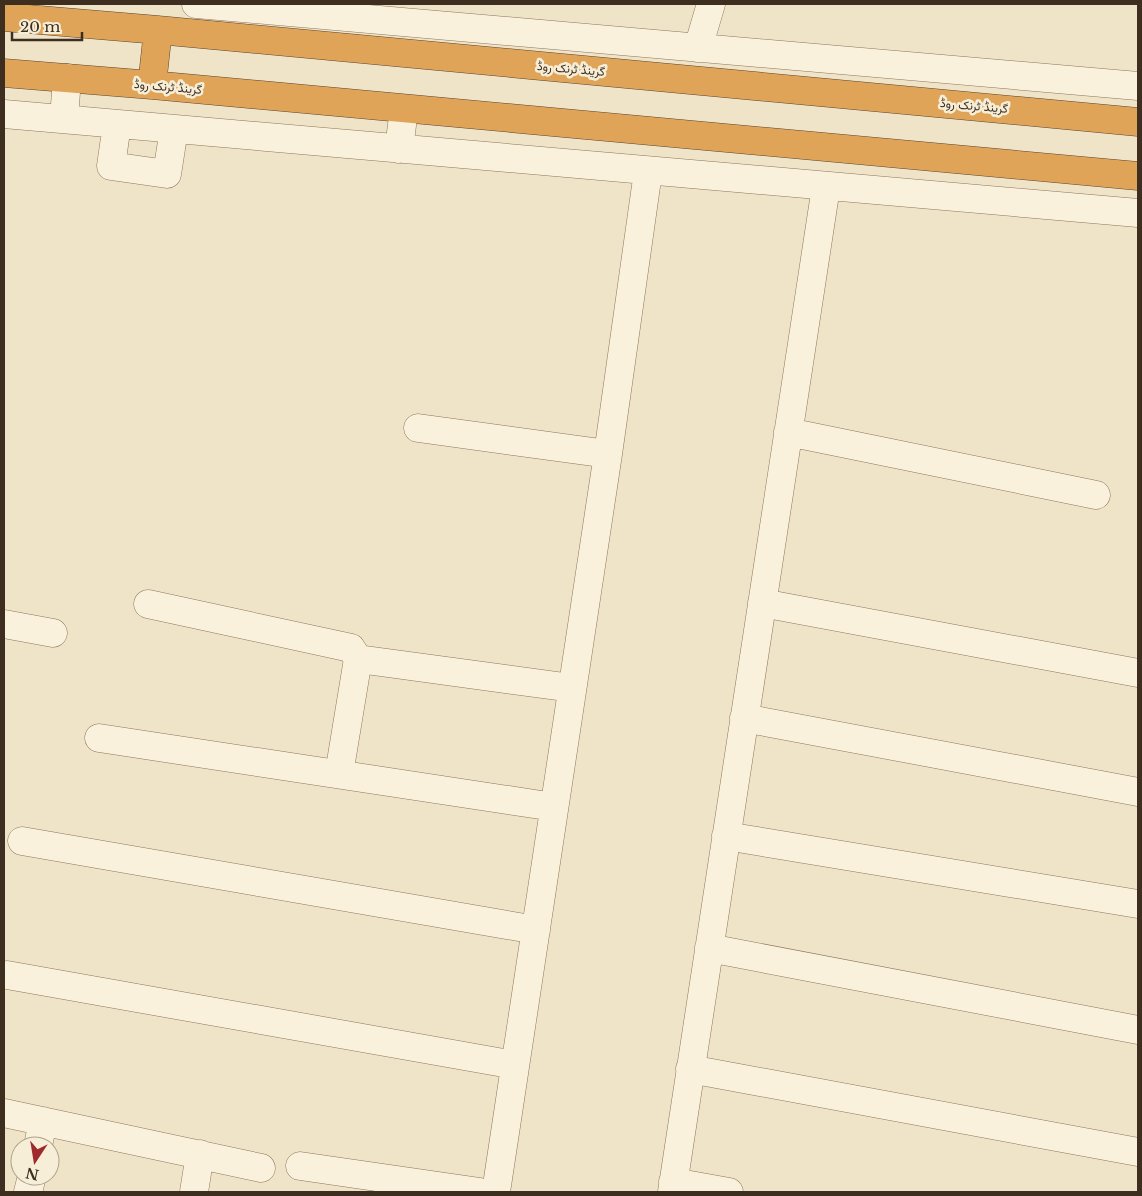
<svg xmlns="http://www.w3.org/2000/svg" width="1142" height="1196" font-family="'Libre Baskerville',Vazirmatn,serif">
<rect width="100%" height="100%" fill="#f0e4c8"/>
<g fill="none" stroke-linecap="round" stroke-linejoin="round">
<!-- minor casing -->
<g stroke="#8d765c" stroke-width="29">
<path id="minor" d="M 196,4 L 1138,86
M 698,48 L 711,4
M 4,114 L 1138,213
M 64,119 L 67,78
M 117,124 L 111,166 L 167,174 L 174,129
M 399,149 L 404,109
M 418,428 L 608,454
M 788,432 L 1096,495
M 762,603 L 1138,673
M 148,604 L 351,648 L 358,659 L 572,688
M 4,624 L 53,633
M 744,718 L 1138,792
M 99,738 L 554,807
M 339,774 L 358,659
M 726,836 L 1138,904
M 22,841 L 536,930
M 709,948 L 1138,1030
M 7,975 L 515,1065
M 690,1069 L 1138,1152
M 4,1113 L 261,1168
M 38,1146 L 43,1121
M 300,1166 L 480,1192
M 673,1182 L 729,1192
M 28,1192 L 32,1176
M 194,1192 L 200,1154
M 496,1192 L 608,454 L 648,172
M 672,1192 L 826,187"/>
</g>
<!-- highway casing -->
<g stroke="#5b4430" stroke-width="29">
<path id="highway" d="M 4,17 L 158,30 L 1138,122
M 4,73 L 152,85 L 1138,176
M 152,85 L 158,30"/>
</g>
<!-- minor -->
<use href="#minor" stroke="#faf1dc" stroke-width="28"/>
<!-- highway -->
<use href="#highway" stroke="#e0a458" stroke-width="28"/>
</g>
<g text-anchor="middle" stroke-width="5" stroke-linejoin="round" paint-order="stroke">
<!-- street labels -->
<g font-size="12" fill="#3d2e20" stroke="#f7eed8">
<text transform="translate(571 69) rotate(5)" y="4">گرینڈ ٹرنک روڈ</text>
<text transform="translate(168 87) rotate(5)" y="4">گرینڈ ٹرنک روڈ</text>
<text transform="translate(974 106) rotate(5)" y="4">گرینڈ ٹرنک روڈ</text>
</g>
</g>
<!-- border -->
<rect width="1142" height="1196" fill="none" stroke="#3d2e20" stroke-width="10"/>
<!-- north arrow -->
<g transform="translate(35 1161) rotate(192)"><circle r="24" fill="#f7eed8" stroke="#ada18e"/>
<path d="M0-4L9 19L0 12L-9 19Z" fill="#9e2a2b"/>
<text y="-8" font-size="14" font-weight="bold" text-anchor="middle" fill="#3d2e20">N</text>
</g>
<!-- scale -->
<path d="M12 32v8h70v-8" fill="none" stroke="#3d2e20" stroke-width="2.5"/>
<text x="20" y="32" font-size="15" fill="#3d2e20" stroke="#f7eed8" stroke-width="4" paint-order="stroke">20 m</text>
</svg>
